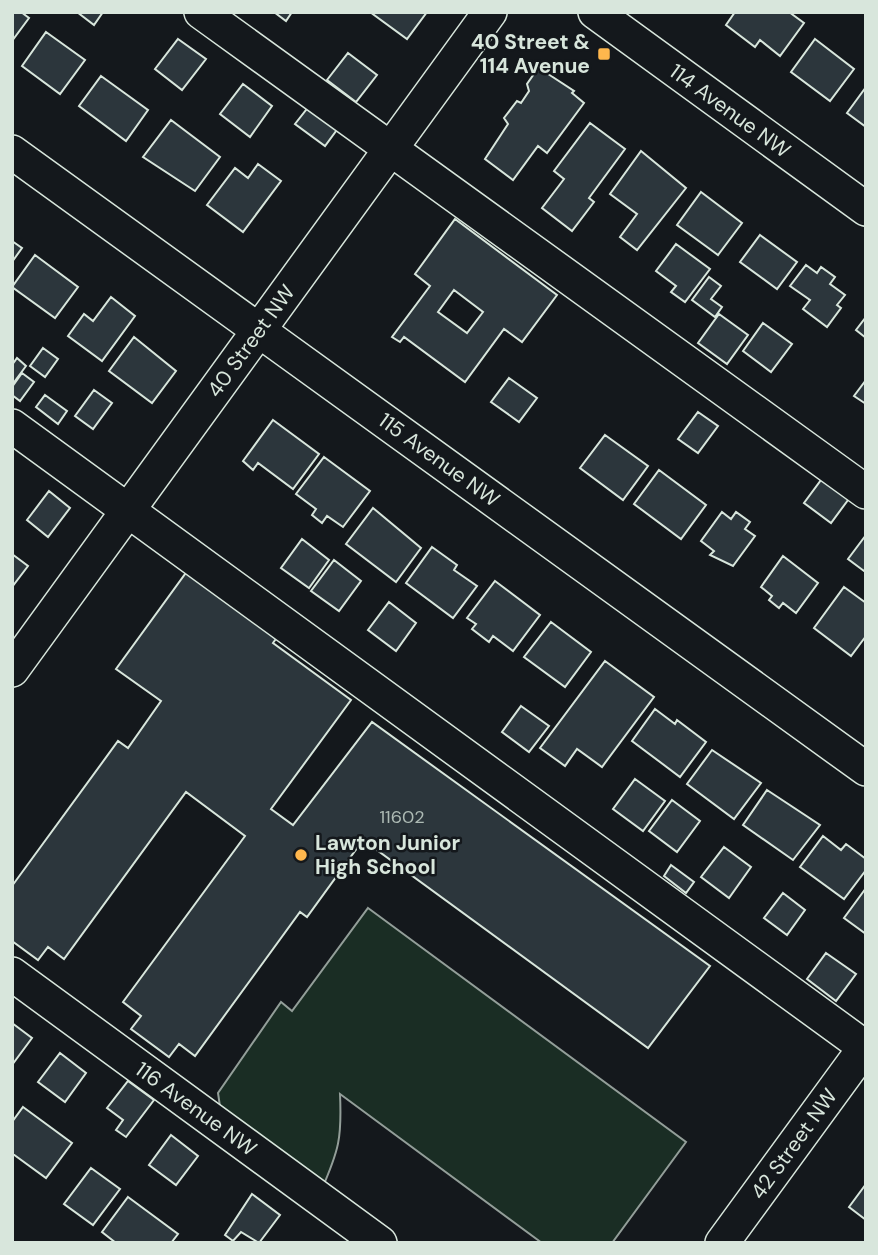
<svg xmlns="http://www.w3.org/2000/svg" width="878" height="1255" font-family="'DM Sans',sans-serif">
<rect width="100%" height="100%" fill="#14181c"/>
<!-- green -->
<path fill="#1a2d24" stroke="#939e99" stroke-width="2" d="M 368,908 L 686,1142 L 612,1243 L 542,1243 L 340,1094 C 342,1138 339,1150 321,1191 L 222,1120 L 218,1093 L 281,1002 L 292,1011 Z"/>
<!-- building -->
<path fill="#2c363c" stroke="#d8e6dc" stroke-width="2" fill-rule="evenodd" d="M 12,12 L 21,12 L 29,18 L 12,41 Z
M 77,12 L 103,12 L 94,25 Z
M 274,12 L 292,12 L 286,21 Z
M 370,12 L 427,12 L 407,39 Z
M 735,12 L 789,12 L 804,23 L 780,56 L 760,40 L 755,47 L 726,25 Z
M 46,32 L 85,60 L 60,94 L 22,66 Z
M 178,39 L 206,59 L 182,90 L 155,69 Z
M 815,39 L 854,69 L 830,101 L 791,72 Z
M 348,53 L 377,75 L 356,102 L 327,80 Z
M 542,70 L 574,91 L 572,93 L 584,103 L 547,153 L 538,146 L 513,180 L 485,159 L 508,124 L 504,118 L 517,101 L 521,103 L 529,91 L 527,84 L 536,71 Z
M 101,76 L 148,110 L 126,141 L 79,106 Z
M 243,84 L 272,106 L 250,137 L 220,114 Z
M 866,87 L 866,127 L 847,113 Z
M 310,105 L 339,127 L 325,146 L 295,124 Z
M 171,120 L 220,157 L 195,191 L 143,157 Z
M 590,123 L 625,149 L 589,198 L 594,202 L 572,231 L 542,208 L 564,179 L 554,171 Z
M 641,151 L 686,188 L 637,250 L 620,237 L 637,214 L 610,194 Z
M 258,164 L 281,181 L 243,232 L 207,205 L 235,168 L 248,178 Z
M 701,192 L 742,223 L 718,255 L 677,225 Z
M 455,219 L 557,295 L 522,342 L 504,329 L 465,382 L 404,337 L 400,342 L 392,337 L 430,286 L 415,274 ZM 454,290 L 483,312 L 467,333 L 438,312 Z
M 760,235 L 797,262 L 777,289 L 740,262 Z
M 12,241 L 22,248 L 12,262 Z
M 676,244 L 710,269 L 685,302 L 671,292 L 676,286 L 656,271 Z
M 35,255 L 78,287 L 55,318 L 12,287 Z
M 806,265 L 817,273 L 821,267 L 835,277 L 830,284 L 845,295 L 837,305 L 841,308 L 827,327 L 803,309 L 810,300 L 790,286 Z
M 709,277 L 721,286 L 711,299 L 722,307 L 715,317 L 692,300 Z
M 111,297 L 135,316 L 102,361 L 68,336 L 84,314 L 93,321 Z
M 719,314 L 748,335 L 727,364 L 698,343 Z
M 866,317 L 866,338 L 856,330 Z
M 763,323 L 792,344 L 771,372 L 743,351 Z
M 134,337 L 176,371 L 152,403 L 109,371 Z
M 43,348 L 58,359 L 45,377 L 30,366 Z
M 17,358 L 26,366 L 12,385 L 12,365 Z
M 22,373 L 34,382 L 20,401 L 12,395 L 12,387 Z
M 509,378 L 537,398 L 519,422 L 491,402 Z
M 866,380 L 866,404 L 854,396 Z
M 94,390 L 112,403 L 93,429 L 75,416 Z
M 45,395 L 67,411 L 58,424 L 36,407 Z
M 698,412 L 718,426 L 698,453 L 678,439 Z
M 273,420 L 319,454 L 293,489 L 258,463 L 253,470 L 243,461 Z
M 605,435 L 648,466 L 623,500 L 580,468 Z
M 324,457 L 370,491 L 343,527 L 327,516 L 322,523 L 312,515 L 316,509 L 296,494 Z
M 659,470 L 706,505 L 681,539 L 634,504 Z
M 824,476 L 851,496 L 831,523 L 804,503 Z
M 49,491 L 70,508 L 48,537 L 27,520 Z
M 373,508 L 421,548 L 396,582 L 346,544 Z
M 722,512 L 731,519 L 736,512 L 750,522 L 745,529 L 755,536 L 733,566 L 710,555 L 714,551 L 701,541 Z
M 866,535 L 866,569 L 864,571 L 848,559 Z
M 302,539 L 329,560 L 309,588 L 281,568 Z
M 432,547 L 457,565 L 454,570 L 477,586 L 453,618 L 406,583 Z
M 12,554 L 28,566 L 12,587 Z
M 783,556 L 818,583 L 796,613 L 783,603 L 779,608 L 769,600 L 772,596 L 761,587 Z
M 334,560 L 361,581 L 339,611 L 311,591 Z
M 188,570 L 278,636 L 273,643 L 351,700 L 271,809 L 293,825 L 372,722 L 710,966 L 648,1048 L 363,840 L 307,917 L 300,912 L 195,1056 L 179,1044 L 169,1057 L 131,1029 L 141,1016 L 123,1002 L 245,836 L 186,792 L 64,959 L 48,947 L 38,960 L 12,941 L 12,886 L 118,741 L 128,748 L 161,701 L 116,669 Z
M 495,581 L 540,615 L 513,651 L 493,636 L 489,642 L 472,629 L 476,624 L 467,618 Z
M 844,587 L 866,603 L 866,636 L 851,656 L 814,628 Z
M 389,602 L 416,623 L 396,651 L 368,630 Z
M 551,622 L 591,652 L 565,687 L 524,657 Z
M 605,661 L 654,697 L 602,767 L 577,749 L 565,766 L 540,748 Z
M 521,706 L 549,726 L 529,752 L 502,732 Z
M 655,709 L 675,724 L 677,720 L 706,742 L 680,777 L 632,741 Z
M 712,750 L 761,783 L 734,819 L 687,784 Z
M 635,779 L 665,801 L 643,831 L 613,809 Z
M 767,790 L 820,825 L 793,860 L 743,825 Z
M 672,800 L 700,821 L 677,852 L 649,831 Z
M 823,836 L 841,850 L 846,844 L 866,859 L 866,870 L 844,899 L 800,867 Z
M 724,847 L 751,867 L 729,898 L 701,877 Z
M 671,865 L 694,882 L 686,893 L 664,876 Z
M 866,888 L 866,934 L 844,918 Z
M 783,893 L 805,910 L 787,935 L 764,918 Z
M 826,953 L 856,974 L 836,1001 L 807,979 Z
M 12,1023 L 32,1038 L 12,1065 Z
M 60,1053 L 86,1073 L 65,1102 L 38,1082 Z
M 128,1081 L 154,1100 L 126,1137 L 116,1130 L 123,1120 L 107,1108 Z
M 23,1107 L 72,1143 L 46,1178 L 13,1154 L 12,1122 Z
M 171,1135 L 198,1156 L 176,1185 L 149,1165 Z
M 91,1168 L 120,1189 L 93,1225 L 64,1204 Z
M 866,1184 L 866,1220 L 849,1207 Z
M 252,1194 L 280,1215 L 259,1243 L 241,1232 L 233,1241 L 225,1235 Z
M 128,1197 L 178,1234 L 171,1243 L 116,1243 L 102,1232 Z"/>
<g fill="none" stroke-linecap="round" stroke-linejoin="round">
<!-- minor casing -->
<g stroke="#d8e6dc" stroke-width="36">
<path id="minor" d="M 201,12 L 866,492
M 595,12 L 866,209
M 12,152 L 866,769
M 12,426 L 866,1048
M 12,670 L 490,12
M 12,974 L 380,1243
M 722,1243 L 866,1046"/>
</g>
<!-- minor -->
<use href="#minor" stroke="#14181c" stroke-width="33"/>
</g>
<!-- markers -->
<g fill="#ffb74d" stroke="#14181c" stroke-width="2.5">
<rect x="597" y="47" width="14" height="14" rx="3.5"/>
<circle cx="301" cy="855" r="7"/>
</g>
<g text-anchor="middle" stroke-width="5" stroke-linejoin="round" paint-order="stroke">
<!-- number labels -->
<g font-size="18" fill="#adbab4">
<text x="402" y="823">11602</text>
</g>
<!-- poi labels -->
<g font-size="21" font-weight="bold" fill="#d8e6dc" stroke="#14181c" text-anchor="end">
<text x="590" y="49">40 Street &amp;<tspan x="590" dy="24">114 Avenue</tspan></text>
<text x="315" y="850" text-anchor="start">Lawton Junior<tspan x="315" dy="24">High School</tspan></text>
</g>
<!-- street labels -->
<g font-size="21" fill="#d8e6dc" stroke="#14181c">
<text transform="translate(730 111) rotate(36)" y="7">114 Avenue NW</text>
<text transform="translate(251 341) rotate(-54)" y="7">40 Street NW</text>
<text transform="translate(439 460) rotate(36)" y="7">115 Avenue NW</text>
<text transform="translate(196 1109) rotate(36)" y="7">116 Avenue NW</text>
<text transform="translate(794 1144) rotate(-54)" y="7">42 Street NW</text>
</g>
</g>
<!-- border -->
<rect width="878" height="1255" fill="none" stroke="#d8e6dc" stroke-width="28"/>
</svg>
